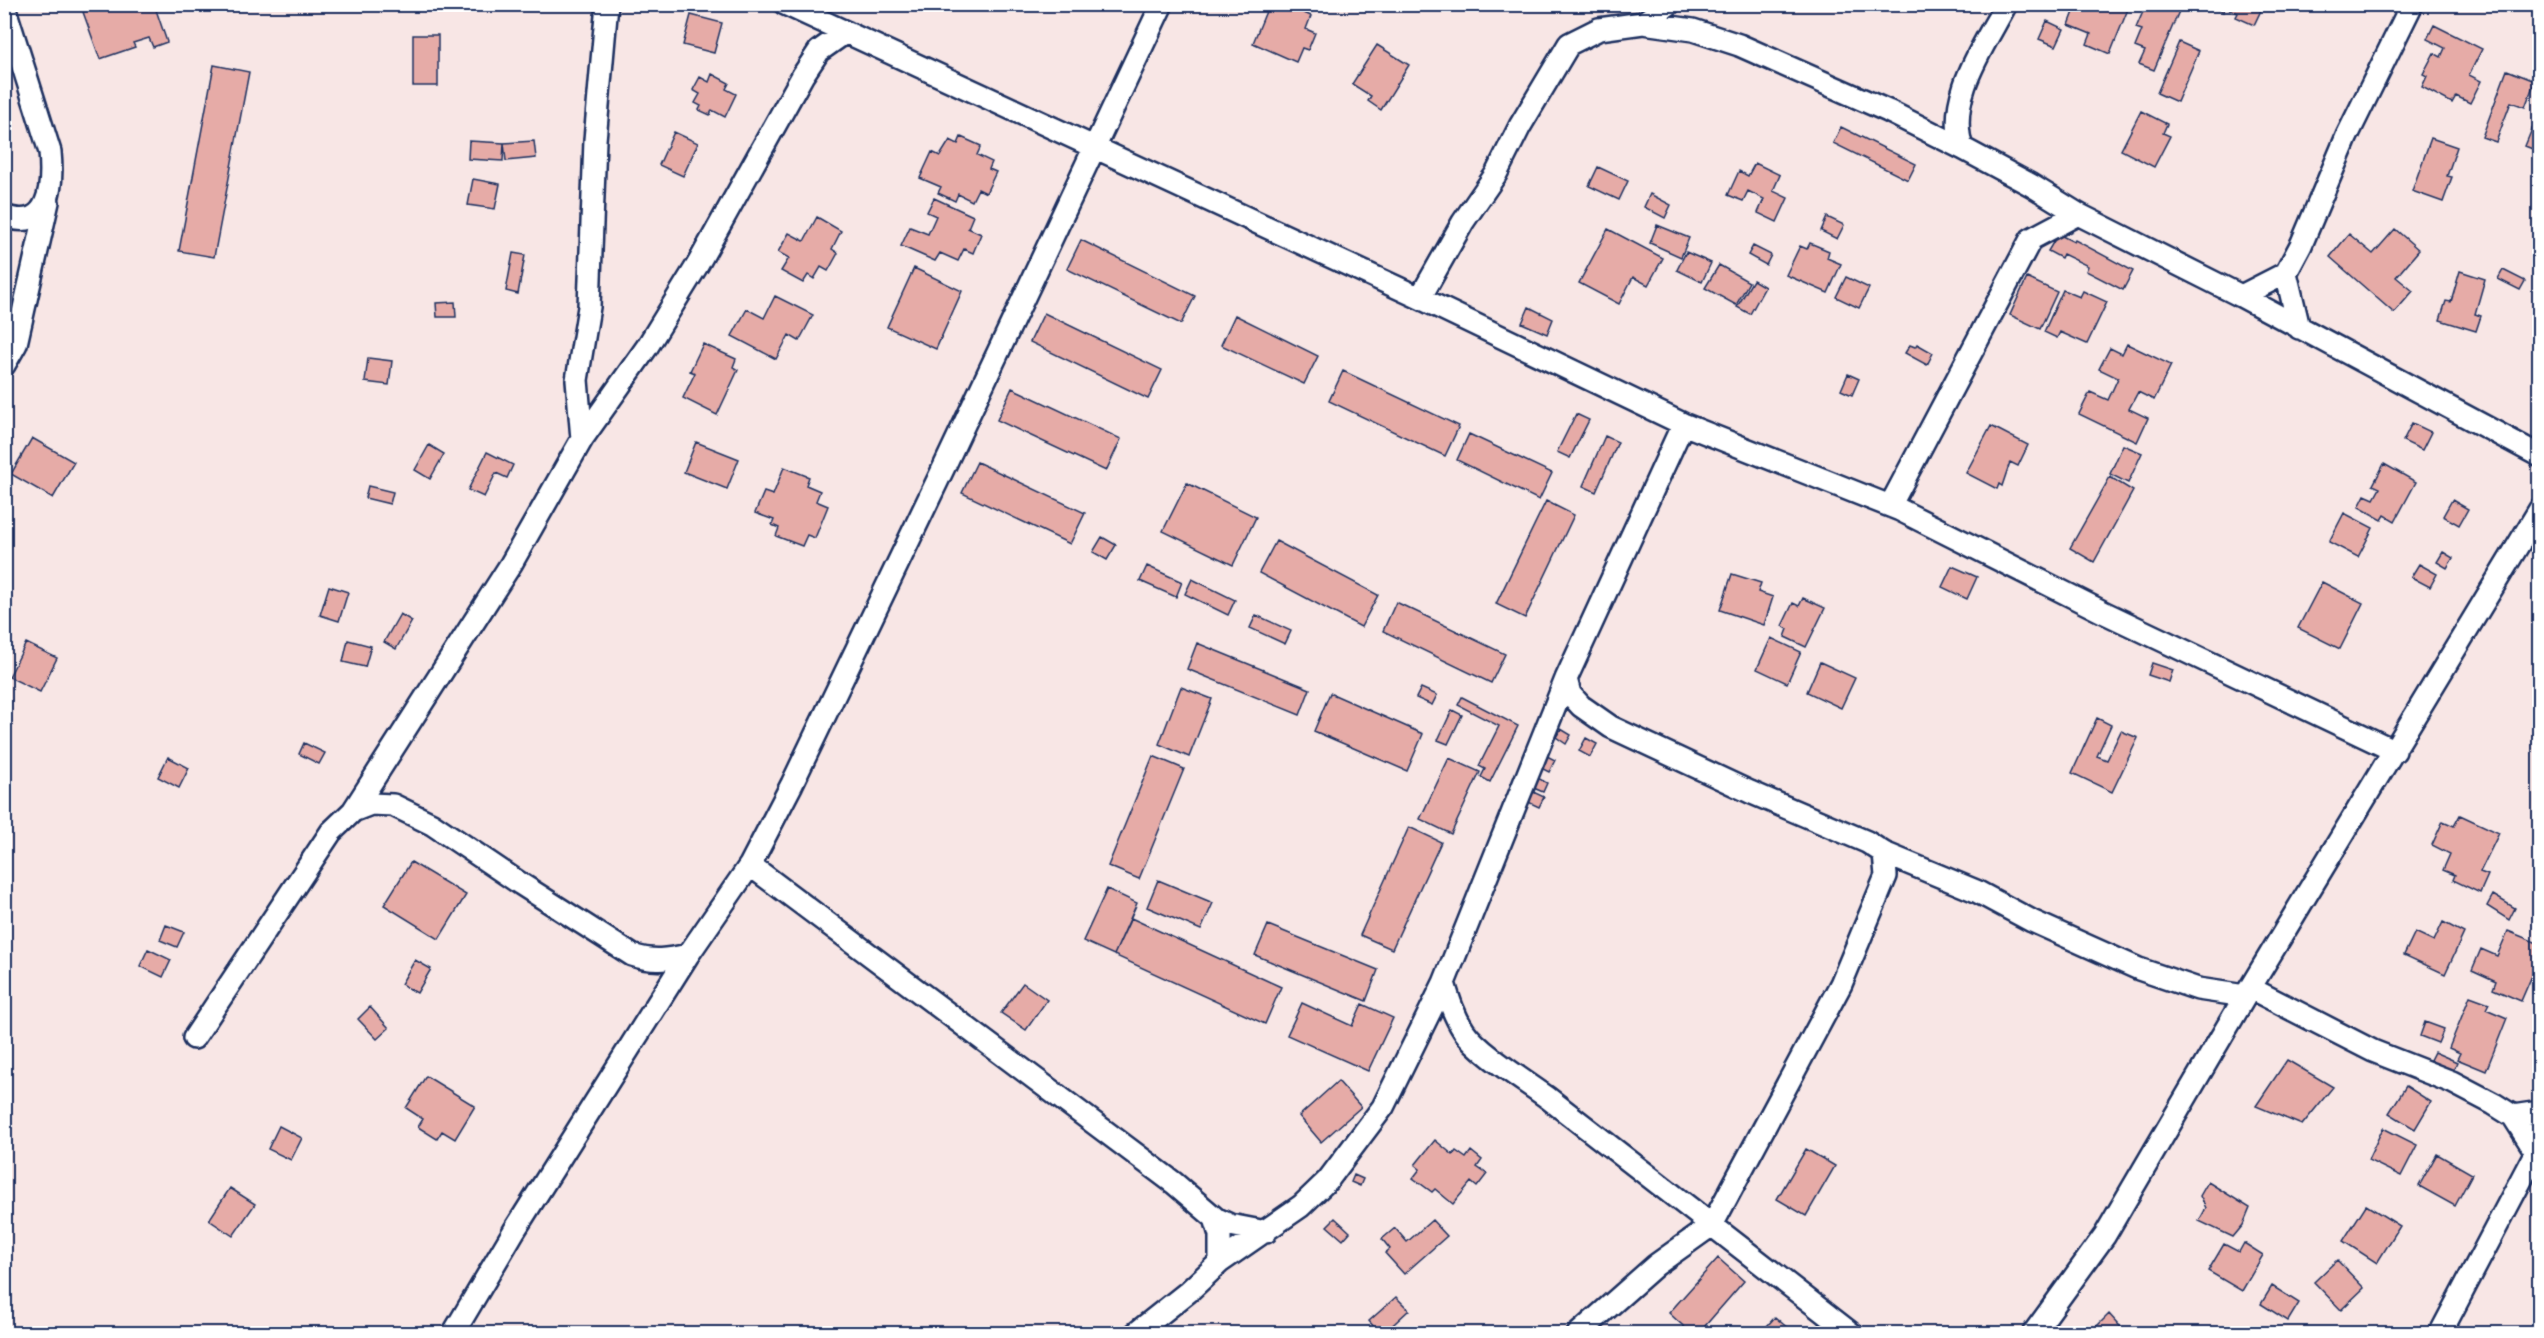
<svg xmlns="http://www.w3.org/2000/svg" width="2544" height="1338" font-family="Pangolin,sans-serif">
<rect width="100%" height="100%" fill="#f8e6e5"/>
<filter id="ink" filterUnits="userSpaceOnUse"><feTurbulence type="fractalNoise" baseFrequency=".0167" numOctaves="2"/><feDisplacementMap in="SourceGraphic" scale="12" xChannelSelector="R" yChannelSelector="G"/><feConvolveMatrix kernelMatrix="1 2 1 2 8 2 1 2 1" color-interpolation-filters="sRGB"/></filter>
<g filter="url(#ink)">
<!-- building -->
<path fill="#e6aba7" stroke="#1b2f5e" stroke-width="1.5" d="M 104,4 L 154,4 L 167,42 L 153,47 L 149,38 L 133,43 L 135,47 L 100,59 L 83,12 Z
M 1269,4 L 1283,4 L 1311,16 L 1306,29 L 1315,33 L 1308,50 L 1302,48 L 1296,62 L 1253,43 Z
M 2077,4 L 2130,4 L 2110,54 L 2087,44 L 2091,34 L 2069,25 Z
M 2158,4 L 2182,4 L 2154,70 L 2139,64 L 2145,51 L 2135,47 L 2142,30 L 2136,28 L 2145,7 L 2155,11 Z
M 2210,4 L 2264,4 L 2254,25 L 2236,17 L 2238,13 L 2225,7 L 2223,12 Z
M 691,15 L 722,23 L 714,53 L 683,45 Z
M 2047,21 L 2064,29 L 2056,46 L 2039,39 Z
M 2434,25 L 2482,49 L 2469,75 L 2481,81 L 2470,103 L 2456,96 L 2452,103 L 2422,87 L 2427,76 L 2423,74 L 2434,53 L 2441,57 L 2445,48 L 2427,39 Z
M 413,35 L 438,35 L 438,86 L 413,86 Z
M 2179,42 L 2199,51 L 2177,102 L 2157,93 Z
M 1377,45 L 1409,65 L 1381,110 L 1368,101 L 1371,96 L 1352,84 Z
M 214,65 L 249,72 L 214,257 L 179,251 Z
M 2507,70 L 2535,81 L 2525,107 L 2511,102 L 2496,142 L 2482,137 Z
M 712,74 L 729,83 L 726,89 L 736,94 L 725,117 L 712,110 L 710,115 L 699,110 L 701,106 L 695,103 L 700,94 L 693,90 L 700,77 L 709,82 Z
M 2141,111 L 2167,124 L 2163,133 L 2170,136 L 2154,167 L 2121,150 Z
M 2537,117 L 2540,118 L 2540,152 L 2525,146 Z
M 1841,127 L 1916,164 L 1908,180 L 1833,143 Z
M 674,132 L 698,143 L 683,176 L 659,165 Z
M 961,137 L 981,146 L 977,155 L 992,162 L 989,169 L 996,172 L 986,193 L 978,189 L 972,201 L 958,194 L 955,201 L 938,193 L 941,187 L 920,178 L 932,152 L 940,156 L 950,140 L 958,144 Z
M 2431,138 L 2457,147 L 2447,176 L 2452,177 L 2443,202 L 2412,191 Z
M 469,141 L 504,143 L 503,161 L 468,159 Z
M 534,141 L 536,158 L 506,161 L 504,143 Z
M 1755,163 L 1780,175 L 1773,191 L 1788,198 L 1777,222 L 1758,213 L 1764,199 L 1748,191 L 1743,201 L 1728,195 L 1739,171 L 1748,176 Z
M 1598,167 L 1628,181 L 1619,200 L 1589,186 Z
M 473,179 L 500,184 L 495,209 L 468,205 Z
M 1650,194 L 1671,205 L 1665,218 L 1644,207 Z
M 934,198 L 973,216 L 968,228 L 981,234 L 973,253 L 964,249 L 958,261 L 940,253 L 935,261 L 901,246 L 910,227 L 928,234 L 936,216 L 927,212 Z
M 817,217 L 841,231 L 832,249 L 838,253 L 828,271 L 821,267 L 814,279 L 808,275 L 803,283 L 781,271 L 789,258 L 778,252 L 789,233 L 804,241 Z
M 1827,217 L 1844,225 L 1837,239 L 1821,231 Z
M 1657,225 L 1689,238 L 1681,257 L 1650,243 Z
M 1608,229 L 1663,258 L 1648,285 L 1633,277 L 1619,304 L 1579,283 Z
M 2395,229 L 2419,250 L 2396,277 L 2413,291 L 2394,313 L 2330,257 L 2349,234 L 2373,254 Z
M 2058,234 L 2074,242 L 2075,240 L 2133,271 L 2123,290 L 2086,271 L 2088,266 L 2063,254 L 2061,258 L 2048,251 Z
M 1081,240 L 1195,296 L 1181,324 L 1067,269 Z
M 1810,243 L 1829,251 L 1827,258 L 1841,264 L 1828,293 L 1786,275 L 1800,246 L 1807,249 Z
M 1753,246 L 1771,255 L 1766,265 L 1748,255 Z
M 1686,252 L 1711,263 L 1702,282 L 1677,270 Z
M 513,253 L 525,255 L 518,294 L 506,291 Z
M 1719,265 L 1749,282 L 1736,305 L 1705,288 Z
M 914,268 L 962,291 L 936,349 L 887,327 Z
M 2503,270 L 2525,281 L 2520,290 L 2498,279 Z
M 2460,271 L 2485,279 L 2475,314 L 2481,316 L 2476,331 L 2440,320 L 2446,301 L 2451,302 Z
M 1846,277 L 1869,288 L 1859,308 L 1836,297 Z
M 2027,278 L 2057,292 L 2040,329 L 2010,315 Z
M 1753,280 L 1765,287 L 1750,314 L 1737,307 Z
M 2063,290 L 2080,297 L 2083,291 L 2107,302 L 2087,344 L 2060,332 L 2057,338 L 2044,332 Z
M 2540,290 L 2540,307 L 2533,304 Z
M 775,296 L 813,315 L 799,341 L 789,335 L 776,359 L 732,336 L 747,309 L 764,318 Z
M 455,302 L 456,317 L 437,317 L 436,303 Z
M 1529,307 L 1553,319 L 1547,334 L 1522,323 Z
M 1044,313 L 1162,370 L 1148,399 L 1030,342 Z
M 1235,315 L 1318,356 L 1304,384 L 1221,345 Z
M 703,344 L 736,359 L 733,367 L 738,370 L 717,415 L 683,398 L 695,373 L 690,371 Z
M 1917,344 L 1933,353 L 1927,365 L 1905,353 L 1910,345 L 1915,347 Z
M 2127,344 L 2171,365 L 2154,400 L 2138,392 L 2129,409 L 2148,418 L 2137,442 L 2079,414 L 2090,392 L 2108,400 L 2118,378 L 2099,369 L 2110,348 L 2122,354 Z
M 368,358 L 392,361 L 389,385 L 365,382 Z
M 1343,371 L 1459,426 L 1445,456 L 1329,401 Z
M 1848,374 L 1859,379 L 1852,395 L 1841,390 Z
M 1012,388 L 1121,439 L 1106,471 L 997,420 Z
M 1576,414 L 1589,420 L 1570,458 L 1557,452 Z
M 2412,423 L 2431,432 L 2422,450 L 2403,441 Z
M 1991,426 L 2028,445 L 2018,466 L 2010,462 L 2002,486 L 1999,484 L 1997,489 L 1966,473 Z
M 1469,434 L 1552,473 L 1539,500 L 1457,460 Z
M 1605,436 L 1618,442 L 1596,492 L 1583,486 Z
M 32,438 L 74,462 L 53,498 L 11,474 Z
M 696,442 L 739,459 L 727,489 L 684,472 Z
M 429,445 L 444,454 L 430,479 L 415,470 Z
M 2123,445 L 2142,453 L 2128,483 L 2110,474 Z
M 487,452 L 513,465 L 507,478 L 496,473 L 484,497 L 468,490 Z
M 977,462 L 1085,513 L 1070,544 L 962,493 Z
M 2384,464 L 2416,482 L 2395,521 L 2385,515 L 2382,520 L 2359,507 L 2365,495 L 2374,499 L 2380,488 L 2373,485 Z
M 784,467 L 809,477 L 806,485 L 820,491 L 816,501 L 828,506 L 815,538 L 807,535 L 802,546 L 776,536 L 779,528 L 772,525 L 774,520 L 755,513 L 764,492 L 773,495 Z
M 2110,477 L 2133,491 L 2094,562 L 2070,548 Z
M 1187,483 L 1256,517 L 1233,565 L 1163,531 Z
M 368,486 L 393,492 L 390,504 L 365,498 Z
M 2452,500 L 2468,509 L 2459,525 L 2443,516 Z
M 1546,501 L 1574,515 L 1525,618 L 1496,604 Z
M 2344,513 L 2373,528 L 2358,557 L 2329,542 Z
M 1102,537 L 1116,545 L 1107,560 L 1093,552 Z
M 1276,541 L 1378,595 L 1361,627 L 1259,573 Z
M 2443,552 L 2453,558 L 2447,568 L 2437,562 Z
M 2419,564 L 2437,574 L 2430,587 L 2411,577 Z
M 1147,566 L 1182,582 L 1176,597 L 1140,581 Z
M 1952,566 L 1977,577 L 1967,599 L 1942,587 Z
M 1732,574 L 1761,583 L 1758,592 L 1773,597 L 1764,625 L 1720,610 Z
M 1192,579 L 1235,600 L 1228,615 L 1185,594 Z
M 2322,582 L 2363,603 L 2340,649 L 2298,628 Z
M 329,586 L 348,592 L 339,621 L 320,615 Z
M 1803,598 L 1825,608 L 1806,647 L 1785,637 L 1788,629 L 1782,626 L 1793,603 L 1799,606 Z
M 1396,602 L 1505,654 L 1491,683 L 1383,631 Z
M 400,614 L 412,621 L 396,649 L 384,642 Z
M 1256,615 L 1291,631 L 1285,644 L 1250,628 Z
M 1771,638 L 1801,652 L 1787,683 L 1757,669 Z
M 348,640 L 371,646 L 365,667 L 343,662 Z
M 26,643 L 57,658 L 40,692 L 9,677 Z
M 1197,643 L 1310,689 L 1300,715 L 1187,669 Z
M 1820,662 L 1855,678 L 1841,708 L 1807,692 Z
M 2152,663 L 2173,670 L 2169,682 L 2148,675 Z
M 1181,687 L 1212,699 L 1189,757 L 1159,744 Z
M 1421,688 L 1437,695 L 1432,705 L 1416,698 Z
M 1330,693 L 1423,734 L 1407,771 L 1314,731 Z
M 1462,697 L 1518,726 L 1490,782 L 1481,777 L 1485,769 L 1479,766 L 1499,726 L 1458,705 Z
M 1452,710 L 1462,715 L 1448,744 L 1438,740 Z
M 2097,718 L 2111,725 L 2097,756 L 2107,760 L 2121,731 L 2138,738 L 2112,792 L 2072,773 Z
M 1561,729 L 1571,735 L 1566,744 L 1556,737 Z
M 1586,738 L 1597,744 L 1590,757 L 1579,751 Z
M 304,743 L 325,753 L 319,764 L 299,754 Z
M 1541,753 L 1555,760 L 1549,772 L 1535,765 Z
M 1153,756 L 1184,769 L 1139,879 L 1108,866 Z
M 168,757 L 189,768 L 179,788 L 158,777 Z
M 1449,758 L 1480,772 L 1451,834 L 1420,819 Z
M 1534,776 L 1547,783 L 1543,792 L 1529,786 Z
M 1529,790 L 1544,797 L 1539,807 L 1524,800 Z
M 2460,815 L 2499,833 L 2480,872 L 2488,875 L 2480,893 L 2453,880 L 2455,875 L 2443,870 L 2450,854 L 2432,845 L 2443,821 L 2454,826 Z
M 1409,827 L 1441,842 L 1392,949 L 1360,935 Z
M 411,862 L 466,895 L 439,939 L 384,905 Z
M 1158,880 L 1213,903 L 1201,930 L 1147,907 Z
M 1107,889 L 1137,903 L 1114,955 L 1083,941 Z
M 2493,895 L 2515,908 L 2509,920 L 2487,906 Z
M 2540,902 L 2540,920 L 2533,917 Z
M 1131,918 L 1281,987 L 1265,1024 L 1114,955 Z
M 2443,922 L 2464,933 L 2445,974 L 2404,955 L 2415,932 L 2434,941 Z
M 166,925 L 184,932 L 177,947 L 160,940 Z
M 1268,925 L 1378,970 L 1366,1001 L 1255,955 Z
M 2508,931 L 2540,944 L 2540,973 L 2534,971 L 2521,1001 L 2493,989 L 2496,981 L 2472,970 L 2481,949 L 2497,956 Z
M 148,949 L 171,960 L 163,977 L 140,966 Z
M 415,960 L 431,969 L 417,993 L 401,984 Z
M 1023,983 L 1047,1000 L 1026,1030 L 1001,1013 Z
M 2470,996 L 2489,1003 L 2486,1009 L 2507,1018 L 2486,1071 L 2457,1059 L 2460,1053 L 2449,1048 Z
M 1302,1003 L 1352,1026 L 1362,1004 L 1393,1018 L 1368,1071 L 1287,1035 Z
M 370,1007 L 389,1028 L 377,1039 L 358,1019 Z
M 2425,1022 L 2444,1029 L 2438,1043 L 2420,1036 Z
M 2434,1052 L 2457,1062 L 2452,1073 L 2429,1062 Z
M 2287,1060 L 2333,1087 L 2302,1125 L 2256,1106 Z
M 426,1076 L 475,1106 L 455,1139 L 442,1131 L 437,1139 L 418,1127 L 423,1119 L 406,1108 Z
M 1338,1081 L 1361,1107 L 1321,1142 L 1299,1116 Z
M 2406,1086 L 2431,1102 L 2415,1129 L 2389,1113 Z
M 279,1126 L 302,1138 L 291,1160 L 268,1149 Z
M 2383,1128 L 2417,1145 L 2401,1176 L 2368,1160 Z
M 1435,1140 L 1453,1155 L 1456,1151 L 1466,1158 L 1471,1151 L 1482,1160 L 1477,1167 L 1487,1174 L 1477,1187 L 1471,1182 L 1453,1204 L 1435,1189 L 1432,1192 L 1413,1178 L 1420,1169 L 1415,1165 Z
M 1806,1149 L 1835,1166 L 1806,1216 L 1777,1199 Z
M 2437,1154 L 2472,1174 L 2455,1206 L 2419,1186 Z
M 1354,1175 L 1363,1179 L 1360,1186 L 1351,1182 Z
M 2208,1182 L 2250,1208 L 2243,1225 L 2233,1237 L 2199,1221 L 2206,1208 L 2200,1196 Z
M 230,1188 L 255,1204 L 233,1236 L 209,1220 Z
M 2366,1205 L 2400,1226 L 2377,1263 L 2343,1241 Z
M 1335,1218 L 1350,1232 L 1343,1240 L 1327,1226 Z
M 1432,1220 L 1447,1236 L 1404,1274 L 1385,1253 L 1390,1249 L 1382,1239 L 1395,1228 L 1407,1242 Z
M 2244,1243 L 2263,1255 L 2242,1291 L 2208,1271 L 2224,1244 L 2239,1252 Z
M 1718,1258 L 1744,1281 L 1698,1334 L 1692,1334 L 1669,1313 Z
M 2337,1260 L 2364,1288 L 2341,1310 L 2314,1282 Z
M 2272,1286 L 2299,1303 L 2288,1321 L 2261,1304 Z
M 1396,1297 L 1409,1310 L 1383,1334 L 1380,1334 L 1369,1321 Z
M 2109,1314 L 2127,1334 L 2095,1334 L 2092,1331 Z
M 1775,1317 L 1790,1330 L 1787,1334 L 1760,1334 Z"/>
<g fill="none" stroke-linecap="round" stroke-linejoin="round">
<!-- minor casing -->
<g stroke="#1b2f5e" stroke-width="26">
<path id="minor" d="M 785,4 L 1420,298 L 1683,424 L 1900,510 L 2105,613 L 2395,751
M 2006,4 C 1983,48 1946,97 1962,148 L 2031,185 L 2078,214 L 2241,296 L 2540,456
M 4,6 L 50,152 C 53,184 51,233 4,216
M 1643,23 L 1693,30 L 1739,45 L 1888,111 L 1962,148
M 2286,273 L 2299,328
M 2241,296 L 2286,273 L 2301,245 L 2347,136 L 2412,4
M 1420,298 L 1463,222 L 1496,174 L 1520,126 L 1569,44 L 1599,29 L 1643,23 L 1669,4
M 4,365 L 16,344 L 48,202
M 1683,424 L 1566,679 L 1570,694 L 1581,706 L 1611,727 L 1750,792 L 1867,842 L 1884,853 L 1976,891 L 2032,921 L 2139,969 L 2198,989 L 2245,996
M 582,439 L 577,380 L 589,307 L 595,140 L 607,4
M 1890,506 L 2031,239 L 2078,214
M 1566,679 L 1444,983 C 1449,1000 1454,1016 1464,1031 C 1479,1053 1525,1081 1548,1098 L 1852,1334
M 353,811 L 371,804 L 393,805 L 432,824 L 521,884 L 632,955 C 653,962 667,960 688,955
M 750,865 L 1174,1183 L 1215,1218 L 1220,1235 L 1220,1262 L 1188,1292 L 1135,1334
M 2250,988 L 2373,1051 L 2452,1082 L 2494,1104 L 2513,1116 L 2536,1152
M 194,1038 L 331,832 L 353,811 L 511,564 L 582,439 L 647,347 L 698,264 L 803,75 L 819,51 L 846,32
M 2513,1116 L 2540,1112
M 1215,1218 L 1230,1225 L 1266,1232
M 1220,1262 L 1301,1206 L 1328,1180 L 1383,1107 L 1444,983
M 453,1334 L 514,1231 L 688,955 L 750,865 L 792,784 L 945,465 L 1162,4
M 1578,1334 L 1656,1265 L 1712,1225 L 1841,984 L 1886,876 L 1884,853
M 2033,1334 L 2105,1235 L 2250,988 L 2540,509
M 2440,1334 L 2540,1144"/>
</g>
<!-- minor -->
<use href="#minor" stroke="#fff" stroke-width="21"/>
</g>
</g>
<!-- margin -->
<rect width="2544" height="1338" fill="none" stroke="#fff" stroke-width="24"/>
<rect x="12" y="12" width="2520" height="1314" fill="none" stroke="#1b2f5e" stroke-width="2" filter="url(#ink)"/>
</svg>
